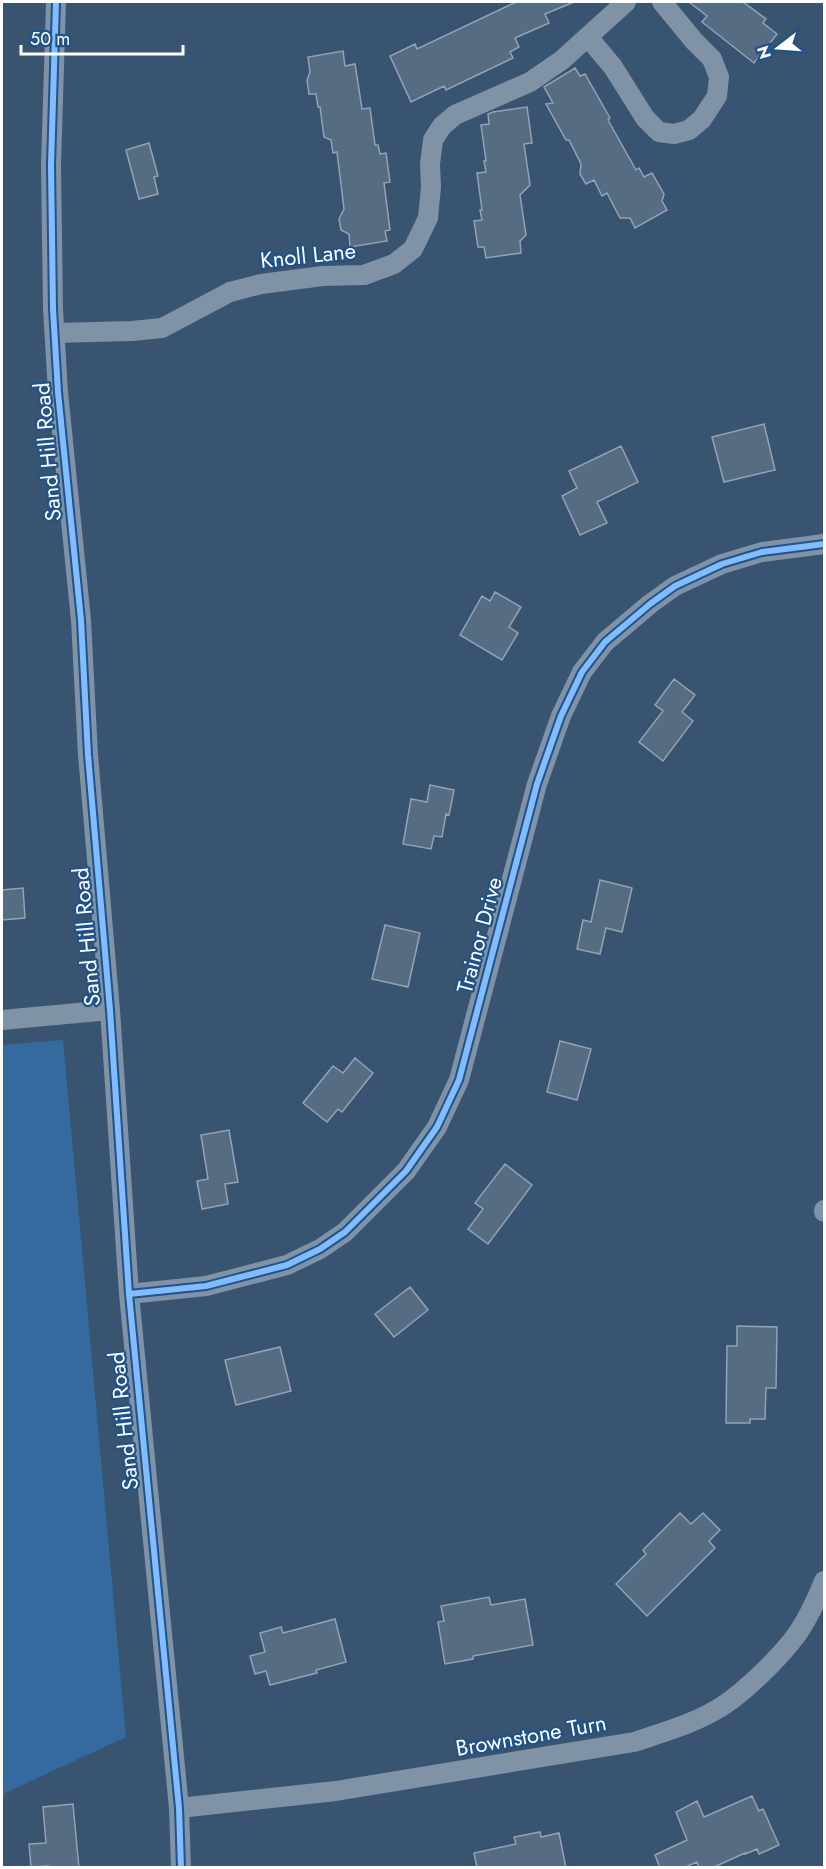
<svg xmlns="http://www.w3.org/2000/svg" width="826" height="1869" font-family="Jost,sans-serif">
<rect width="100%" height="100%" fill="#385471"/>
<!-- green -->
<path fill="#356a9e" d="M 63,1040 L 126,1737 L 7,1792 L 2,1799 L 2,1045 Z"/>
<!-- building -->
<path fill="#566c83" stroke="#93a3b4" stroke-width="1.5" d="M 516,2 L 574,2 L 545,14 L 549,23 L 515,38 L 519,47 L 510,52 L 513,58 L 446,90 L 444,86 L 411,102 L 390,56 L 415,44 L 417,49 Z
M 689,2 L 743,2 L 766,19 L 763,23 L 777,34 L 754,63 L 702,22 L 707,16 Z
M 343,51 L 345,66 L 355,64 L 362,109 L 370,108 L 375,145 L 378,145 L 380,154 L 386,153 L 390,182 L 384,183 L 390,230 L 385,231 L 387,241 L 350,247 L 349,234 L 341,230 L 339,219 L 344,209 L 337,152 L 333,153 L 331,140 L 324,137 L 320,107 L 318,107 L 316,94 L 309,94 L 307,80 L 310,72 L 308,57 Z
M 575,68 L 580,76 L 585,74 L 610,118 L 608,120 L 636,170 L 639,168 L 644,177 L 652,173 L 664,194 L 662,201 L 667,210 L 635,228 L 630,218 L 620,218 L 607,193 L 602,196 L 594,180 L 586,184 L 580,174 L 581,164 L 569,140 L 566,140 L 546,104 L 553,103 L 544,87 Z
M 527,107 L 532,143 L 524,144 L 530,185 L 520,195 L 526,235 L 520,241 L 521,253 L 486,258 L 484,247 L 478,247 L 474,221 L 482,220 L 480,210 L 482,210 L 477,173 L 486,172 L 484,161 L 486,161 L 481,125 L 489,124 L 488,114 L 493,112 Z
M 149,143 L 158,176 L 154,177 L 158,194 L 139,199 L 126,150 Z
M 764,424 L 775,470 L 724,482 L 712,437 Z
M 621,446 L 638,482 L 597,502 L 607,523 L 580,535 L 562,496 L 577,488 L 569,471 Z
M 495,592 L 521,607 L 509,627 L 518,633 L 502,660 L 460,635 L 482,596 L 490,601 Z
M 674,679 L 695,695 L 682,712 L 693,721 L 663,761 L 639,742 L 663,711 L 655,705 Z
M 430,785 L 454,790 L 449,815 L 446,814 L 442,837 L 434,836 L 431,849 L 403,844 L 411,799 L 427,802 Z
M 600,880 L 632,888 L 622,932 L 606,928 L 600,954 L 577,949 L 583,920 L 591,922 Z
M 23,888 L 25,918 L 2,920 L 2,890 Z
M 385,925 L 420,933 L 408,987 L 372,979 Z
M 560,1041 L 591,1049 L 577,1100 L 547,1092 Z
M 355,1058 L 373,1073 L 342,1112 L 338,1109 L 327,1122 L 303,1103 L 333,1066 L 343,1073 Z
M 229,1130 L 238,1182 L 225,1184 L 228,1204 L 202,1209 L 197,1181 L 208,1179 L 201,1135 Z
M 505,1164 L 532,1185 L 488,1244 L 468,1229 L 483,1209 L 475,1203 Z
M 410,1287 L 428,1310 L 394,1337 L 375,1314 Z
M 737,1326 L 777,1327 L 776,1388 L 766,1388 L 765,1419 L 750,1419 L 750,1423 L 726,1423 L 727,1346 L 737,1346 Z
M 280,1347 L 291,1391 L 236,1405 L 225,1360 Z
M 680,1513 L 691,1524 L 703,1513 L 720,1530 L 709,1541 L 715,1548 L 647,1616 L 616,1584 L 646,1554 L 643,1550 Z
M 489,1597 L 491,1605 L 525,1599 L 533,1645 L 473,1656 L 473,1659 L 445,1664 L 438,1622 L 444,1621 L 441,1606 Z
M 335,1619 L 346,1662 L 316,1670 L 317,1673 L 270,1685 L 266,1671 L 255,1674 L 250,1656 L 265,1652 L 260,1633 L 281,1627 L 283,1633 Z
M 752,1796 L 759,1811 L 763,1809 L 779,1845 L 759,1854 L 757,1849 L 745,1854 L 745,1853 L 712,1868 L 699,1868 L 697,1862 L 683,1868 L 660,1868 L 655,1855 L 687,1840 L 676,1812 L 697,1801 L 704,1817 Z
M 73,1804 L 79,1868 L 49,1868 L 49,1866 L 31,1867 L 29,1844 L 46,1843 L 43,1807 Z
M 540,1832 L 541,1837 L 559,1833 L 566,1868 L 477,1868 L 474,1853 L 516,1844 L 514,1837 Z"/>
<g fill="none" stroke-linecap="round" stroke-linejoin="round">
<!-- street -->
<path stroke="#7f92a6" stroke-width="20" d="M 56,2 L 51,165 L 53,309 L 58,392 L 81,620 L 88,755 L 110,1010 L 129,1294 L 179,1808 L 181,1868
M 588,37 L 613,67 L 645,118 L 659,132 L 674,134 L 689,130 L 702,119 L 717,96 L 719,77 L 712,59 L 694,41 L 662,2
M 55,333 L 132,331 L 162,328 L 230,292 L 261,284 L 323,276 L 364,275 L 394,264 L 413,249 L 428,218 L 431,187 L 430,164 L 433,140 L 442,126 L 455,115 L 530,82 L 562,60 L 626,2
M 2,1020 L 110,1010
M 824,1210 L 824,1212
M 129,1294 L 206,1286 L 287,1265 L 320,1249 L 345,1232 L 406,1171 L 437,1127 L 459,1080 L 537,784 L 561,716 L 582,672 L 605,642 L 650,604 L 675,586 L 722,564 L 762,552 L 824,544
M 179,1808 L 336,1791 L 634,1742 C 664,1732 697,1723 724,1705 C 746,1690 774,1663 791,1642 C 804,1627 817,1599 824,1581"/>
<!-- cycleway casing -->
<g stroke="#215388" stroke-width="10">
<path id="cycleway" d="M 56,2 L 51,165 L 53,309 L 58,392 L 81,620 L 88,755 L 110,1010 L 129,1294 L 179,1808 L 181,1868
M 129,1294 L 206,1286 L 287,1265 L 320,1249 L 345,1232 L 406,1171 L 437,1127 L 459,1080 L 537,784 L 561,716 L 582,672 L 605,642 L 650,604 L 675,586 L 722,564 L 762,552 L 824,544"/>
</g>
<!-- cycleway -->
<use href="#cycleway" stroke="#80bcff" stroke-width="6"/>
</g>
<g text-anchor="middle" stroke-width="4.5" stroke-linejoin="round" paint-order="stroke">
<!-- street labels -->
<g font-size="22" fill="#fff" stroke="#215388">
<text transform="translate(308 255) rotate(-6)" y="8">Knoll Lane</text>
<text transform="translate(47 452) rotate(-95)" y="8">Sand Hill Road</text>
<text transform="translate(479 935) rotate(-75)" y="8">Trainor Drive</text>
<text transform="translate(86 937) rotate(-95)" y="8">Sand Hill Road</text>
<text transform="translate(123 1421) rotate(-96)" y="8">Sand Hill Road</text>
<text transform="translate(531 1735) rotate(-10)" y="8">Brownstone Turn</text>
</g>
</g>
<!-- border -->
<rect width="826" height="1869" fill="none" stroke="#ffffff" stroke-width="6"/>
<!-- north arrow -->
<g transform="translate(778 48) rotate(253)" stroke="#215388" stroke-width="4.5" paint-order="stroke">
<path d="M0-4.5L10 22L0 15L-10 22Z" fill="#ffffff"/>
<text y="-9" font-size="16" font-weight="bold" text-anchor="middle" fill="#ffffff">N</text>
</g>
<!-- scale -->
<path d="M21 45v9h162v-9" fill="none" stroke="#ffffff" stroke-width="3"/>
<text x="30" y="45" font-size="18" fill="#ffffff" stroke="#215388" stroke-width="4.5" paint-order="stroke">50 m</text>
</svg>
